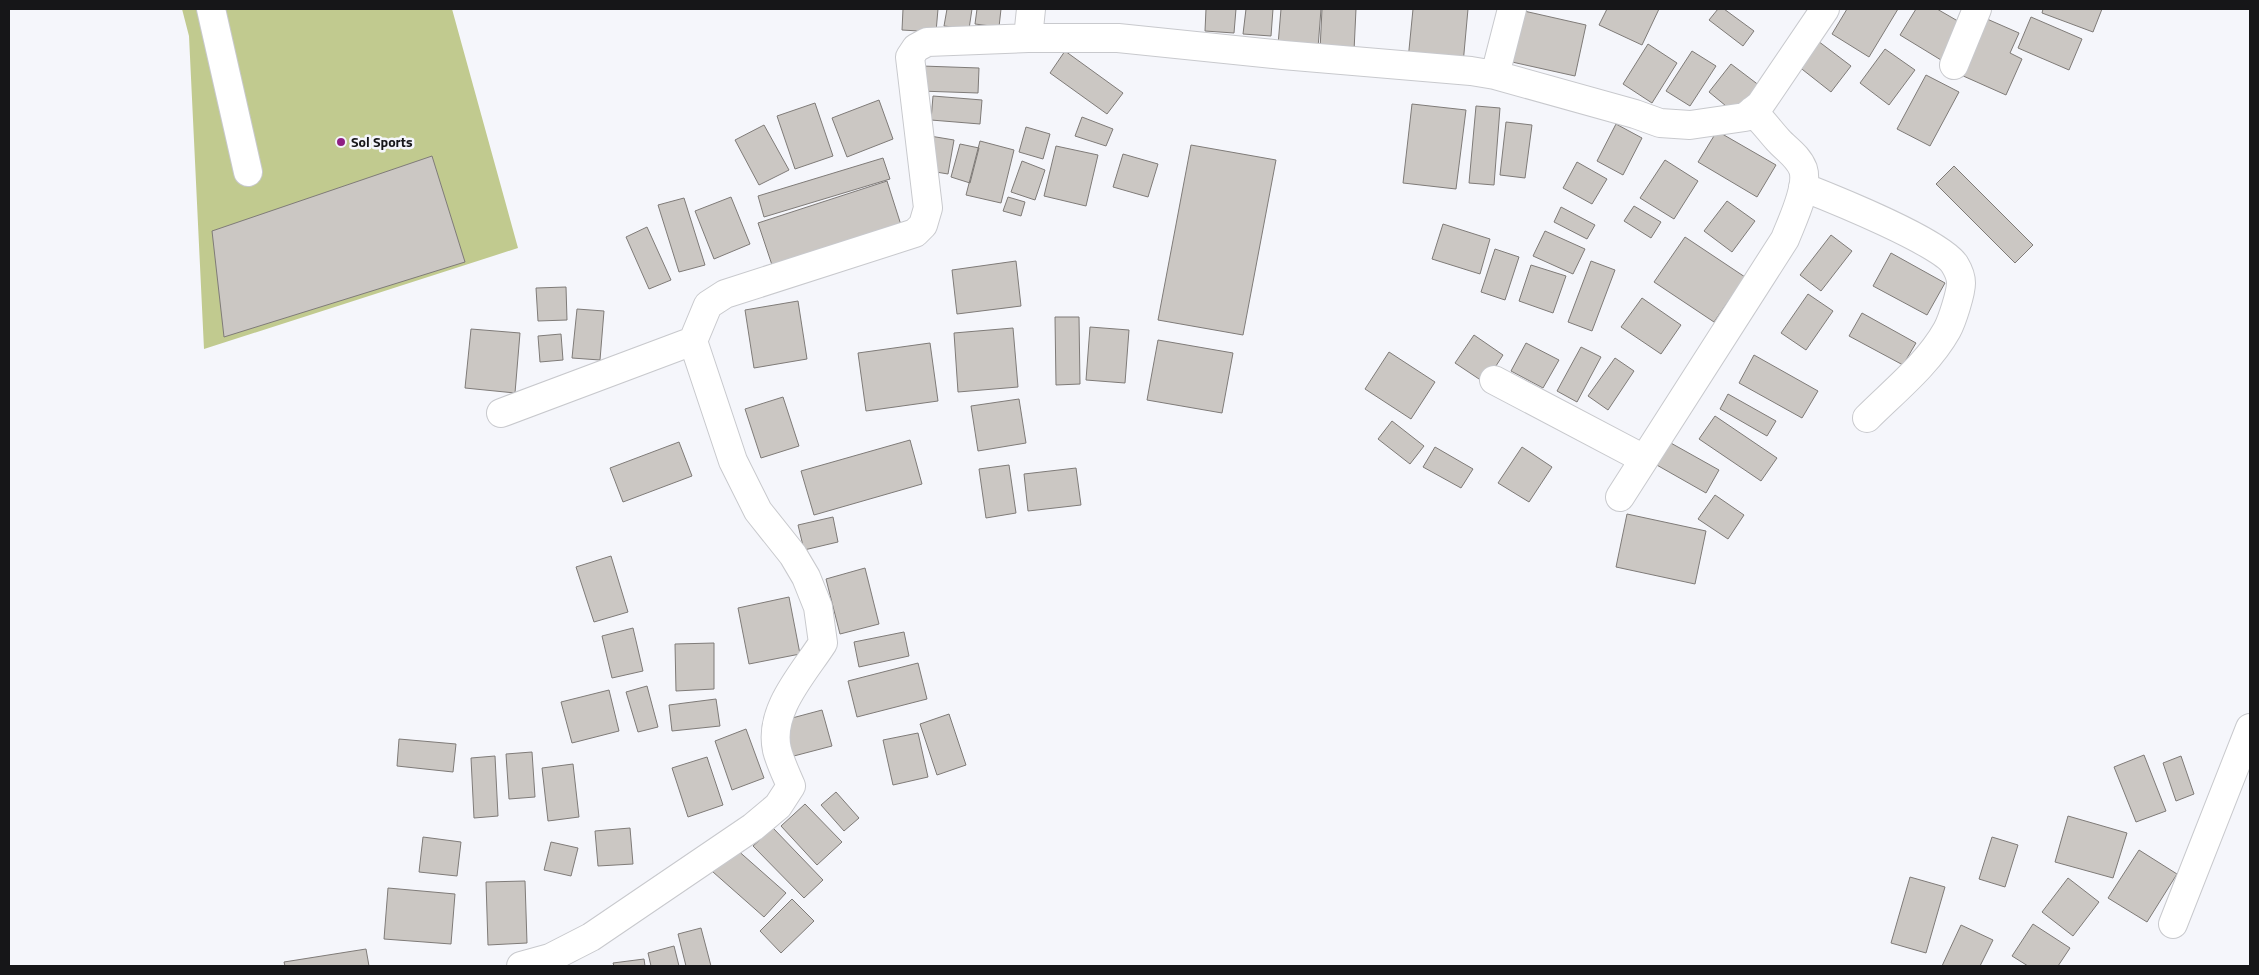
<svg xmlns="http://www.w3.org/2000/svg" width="2259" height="975" font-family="'Titillium Web',sans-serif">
<rect width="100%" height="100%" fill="#f5f6fb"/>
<!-- green -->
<path fill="#c1ca8f" d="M 182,9 L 452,9 L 518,248 L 204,349 L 189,36 Z"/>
<!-- building -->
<path fill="#cbc7c3" stroke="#7f7b78" d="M 903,9 L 938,9 L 936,32 L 902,30 Z
M 947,9 L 972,9 L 969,29 L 944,26 Z
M 977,9 L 1001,9 L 999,27 L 975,24 Z
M 1206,9 L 1236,9 L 1234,33 L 1205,31 Z
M 1246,9 L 1273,9 L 1271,36 L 1243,34 Z
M 1281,9 L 1321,9 L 1318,48 L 1278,45 Z
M 1322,9 L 1356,9 L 1354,51 L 1320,50 Z
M 1413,9 L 1468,9 L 1463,64 L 1408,60 Z
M 1607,9 L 1659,9 L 1642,45 L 1599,25 Z
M 1718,9 L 1724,9 L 1754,31 L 1743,46 L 1709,20 Z
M 1847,9 L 1898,9 L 1869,57 L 1832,34 Z
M 1916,9 L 1937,9 L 1963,24 L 1941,60 L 1900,35 Z
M 2043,9 L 2102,9 L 2093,32 L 2042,13 Z
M 1524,11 L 1586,25 L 1575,76 L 1512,62 Z
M 2031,17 L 2082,39 L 2069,70 L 2018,48 Z
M 1987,19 L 2019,33 L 2010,53 L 2022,59 L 2006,95 L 1961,75 Z
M 1818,41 L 1851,66 L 1831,92 L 1798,66 Z
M 1648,44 L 1677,63 L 1652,103 L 1623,84 Z
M 1885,49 L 1915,70 L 1889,105 L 1860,83 Z
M 1065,51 L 1123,93 L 1107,114 L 1050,73 Z
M 1692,51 L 1716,66 L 1690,106 L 1666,91 Z
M 1731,64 L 1760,86 L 1737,115 L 1709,92 Z
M 922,66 L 979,68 L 978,93 L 920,91 Z
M 1926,75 L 1959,92 L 1930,146 L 1897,129 Z
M 933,96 L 982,100 L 980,124 L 931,120 Z
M 879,100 L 893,139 L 847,157 L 832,118 Z
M 815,103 L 833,156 L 795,169 L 777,116 Z
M 1412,104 L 1466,110 L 1456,189 L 1403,183 Z
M 1476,106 L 1500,108 L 1494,185 L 1469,183 Z
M 1082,117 L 1113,129 L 1106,146 L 1075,136 Z
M 1506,122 L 1532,125 L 1525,178 L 1500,175 Z
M 1616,124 L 1642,138 L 1623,175 L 1597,161 Z
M 764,125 L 789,170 L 759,185 L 735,140 Z
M 1026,127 L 1050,134 L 1043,159 L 1019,152 Z
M 1717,131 L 1776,165 L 1757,197 L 1698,162 Z
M 930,136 L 954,140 L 948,174 L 924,170 Z
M 980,141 L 1014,150 L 1001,203 L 966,195 Z
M 960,144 L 979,148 L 970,183 L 951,177 Z
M 1191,145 L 1276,160 L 1243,335 L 1158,320 Z
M 1056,146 L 1098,155 L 1086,206 L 1044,196 Z
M 1123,154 L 1158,164 L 1148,197 L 1113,187 Z
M 432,156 L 465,262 L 224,337 L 212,231 Z
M 883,158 L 890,179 L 764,217 L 758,196 Z
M 1665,160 L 1698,181 L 1674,219 L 1640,198 Z
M 1022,161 L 1045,170 L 1035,200 L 1011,192 Z
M 1577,162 L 1607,179 L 1592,204 L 1563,188 Z
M 1954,166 L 2033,245 L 2015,263 L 1936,184 Z
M 887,181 L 901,225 L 773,268 L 758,223 Z
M 731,197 L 750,244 L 714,259 L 695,211 Z
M 1008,197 L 1025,202 L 1021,216 L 1003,211 Z
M 684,198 L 705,265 L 679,272 L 658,205 Z
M 1727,201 L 1755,221 L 1732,252 L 1704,231 Z
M 1634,206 L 1661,222 L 1651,238 L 1624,221 Z
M 1561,207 L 1595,225 L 1587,239 L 1554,222 Z
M 1443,224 L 1490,239 L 1480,274 L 1432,259 Z
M 647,227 L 671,280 L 649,289 L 626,237 Z
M 1545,231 L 1585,249 L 1573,274 L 1533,256 Z
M 1831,235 L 1852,251 L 1821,291 L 1800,275 Z
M 1685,237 L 1745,277 L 1714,322 L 1654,282 Z
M 1495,249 L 1519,257 L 1505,300 L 1481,292 Z
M 1891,253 L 1945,283 L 1927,315 L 1873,286 Z
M 1016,261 L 1021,306 L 957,314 L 952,270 Z
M 1591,261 L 1615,270 L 1592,331 L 1568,322 Z
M 1531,265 L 1566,276 L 1553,313 L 1519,301 Z
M 566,287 L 567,320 L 538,321 L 536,288 Z
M 1808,294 L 1833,311 L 1806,350 L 1781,333 Z
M 1642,298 L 1681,325 L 1661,354 L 1621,327 Z
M 798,301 L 807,359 L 754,368 L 745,310 Z
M 577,309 L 604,311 L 600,360 L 572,358 Z
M 1862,313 L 1916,343 L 1903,365 L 1849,336 Z
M 1055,317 L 1079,317 L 1080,384 L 1056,385 Z
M 1090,327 L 1129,330 L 1125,383 L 1086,380 Z
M 1013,328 L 1018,387 L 958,392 L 954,333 Z
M 471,329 L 520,333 L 515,393 L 465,388 Z
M 561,334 L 563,360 L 540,362 L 538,336 Z
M 1474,335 L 1503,355 L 1485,383 L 1455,363 Z
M 1158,340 L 1233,353 L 1222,413 L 1147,400 Z
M 930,343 L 938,401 L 866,411 L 858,353 Z
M 1526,343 L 1559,360 L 1543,388 L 1511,371 Z
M 1581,347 L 1601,357 L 1577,402 L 1557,391 Z
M 1389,352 L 1435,382 L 1411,419 L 1365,389 Z
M 1754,355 L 1818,391 L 1802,418 L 1739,383 Z
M 1615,358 L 1634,371 L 1608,410 L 1588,396 Z
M 1728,394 L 1776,421 L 1767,436 L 1720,409 Z
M 783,397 L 799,446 L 761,458 L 745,409 Z
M 1019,399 L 1026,443 L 978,451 L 971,406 Z
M 1715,416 L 1777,458 L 1761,481 L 1699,439 Z
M 1392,421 L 1424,446 L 1410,464 L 1378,439 Z
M 910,440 L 922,484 L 814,515 L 801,471 Z
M 679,442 L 692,476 L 623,502 L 610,468 Z
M 1669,442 L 1719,470 L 1706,493 L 1655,464 Z
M 1435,447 L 1473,469 L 1461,488 L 1423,467 Z
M 1522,447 L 1552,467 L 1529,502 L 1498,483 Z
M 1009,465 L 1016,513 L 986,518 L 979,469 Z
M 1076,468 L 1081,505 L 1028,511 L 1024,474 Z
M 1715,495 L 1744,515 L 1728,539 L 1698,519 Z
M 1627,514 L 1706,531 L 1695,584 L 1616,567 Z
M 833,517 L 838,542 L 804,550 L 798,525 Z
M 611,556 L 628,612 L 594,622 L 576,567 Z
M 865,568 L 879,624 L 840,634 L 826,579 Z
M 789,597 L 800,654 L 749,664 L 738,608 Z
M 633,628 L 643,671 L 612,678 L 602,636 Z
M 904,632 L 909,656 L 859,667 L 854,642 Z
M 714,643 L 714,689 L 676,691 L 675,644 Z
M 918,663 L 927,699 L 857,717 L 848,681 Z
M 647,686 L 658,727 L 638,732 L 626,692 Z
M 609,690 L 619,731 L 572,743 L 561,702 Z
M 716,699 L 720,726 L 672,731 L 669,705 Z
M 822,710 L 832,746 L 790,757 L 781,721 Z
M 949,714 L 966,765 L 937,775 L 920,724 Z
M 746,729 L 764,778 L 732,790 L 715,741 Z
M 918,733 L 928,777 L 893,785 L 883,740 Z
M 399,739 L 456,744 L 453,772 L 397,766 Z
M 532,752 L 535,797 L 509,799 L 506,754 Z
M 2144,755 L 2166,811 L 2136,822 L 2114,767 Z
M 495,756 L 498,816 L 474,818 L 471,758 Z
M 2181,756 L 2194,794 L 2176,801 L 2163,763 Z
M 707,757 L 723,805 L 688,817 L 672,768 Z
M 573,764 L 579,817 L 548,821 L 542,768 Z
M 836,792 L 859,818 L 844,831 L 821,805 Z
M 805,804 L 842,842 L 817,865 L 781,826 Z
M 2068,816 L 2127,833 L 2113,878 L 2055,862 Z
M 630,828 L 633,864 L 598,866 L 595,831 Z
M 773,828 L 823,880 L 804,898 L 753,846 Z
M 423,837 L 461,842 L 457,876 L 419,872 Z
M 1992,837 L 2018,845 L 2005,887 L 1979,879 Z
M 551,842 L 578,848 L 571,876 L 544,870 Z
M 735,848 L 786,893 L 764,917 L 713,872 Z
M 2139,850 L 2177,874 L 2147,922 L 2108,898 Z
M 1910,877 L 1945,887 L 1926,953 L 1891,943 Z
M 2068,878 L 2099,902 L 2073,936 L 2042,912 Z
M 525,881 L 527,943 L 488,945 L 486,882 Z
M 388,888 L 455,894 L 451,944 L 384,939 Z
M 792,899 L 814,921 L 781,953 L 760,931 Z
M 2033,924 L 2070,948 L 2058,966 L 2028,966 L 2012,956 Z
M 1961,925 L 1993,940 L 1980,966 L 1942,966 Z
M 701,928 L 711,966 L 686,966 L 678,934 Z
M 674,946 L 679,966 L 651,966 L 648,953 Z
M 366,949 L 369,966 L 285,966 L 284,962 Z
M 644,959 L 645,966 L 614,966 L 613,963 Z"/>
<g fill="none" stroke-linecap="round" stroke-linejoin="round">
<!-- minor casing -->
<g stroke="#c8c9cd" stroke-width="30">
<path id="minor" d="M 211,9 L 248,172
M 1028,38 L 1031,9
M 1954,65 L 1977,9
M 1495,75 L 1512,9
M 1803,187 C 1831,198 1943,243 1955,265 C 1958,270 1961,277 1961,283 C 1961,293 1952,321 1947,330 C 1928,364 1894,391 1867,418
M 1494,380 L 1644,459
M 501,413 L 693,341
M 1620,497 L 1785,239 C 1792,221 1809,187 1803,169 C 1798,156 1786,149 1778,140 C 1769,130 1762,120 1752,111
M 2173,924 L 2250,728
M 521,966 L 550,958 L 591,937 L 753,827 L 778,806 L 791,786 C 786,774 780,762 777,750 C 768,711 803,674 823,643 L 818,607 L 806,577 L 793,555 L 758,511 L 733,461 L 693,341 L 708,305 L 725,294 L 915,233 L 923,225 L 928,208 L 910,57 L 916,48 L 927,42 L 1028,38 L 1118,38 L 1283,55 L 1471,71 L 1495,75 L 1635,114 L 1660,123 L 1690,125 L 1745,117 L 1760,105 L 1825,9"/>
</g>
<!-- minor -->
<use href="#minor" stroke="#fff" stroke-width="28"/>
</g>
<!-- markers -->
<circle fill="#8f2083" stroke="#f5f6fb" stroke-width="2" cx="341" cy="142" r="5"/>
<g text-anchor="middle" stroke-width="5" stroke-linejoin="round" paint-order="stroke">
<!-- poi labels -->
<g font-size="14" font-weight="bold" fill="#161618" stroke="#f5f6fb" text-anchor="start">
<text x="351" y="147">Sol Sports</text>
</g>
</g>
<!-- border -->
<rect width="2259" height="975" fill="none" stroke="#161618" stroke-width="20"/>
</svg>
